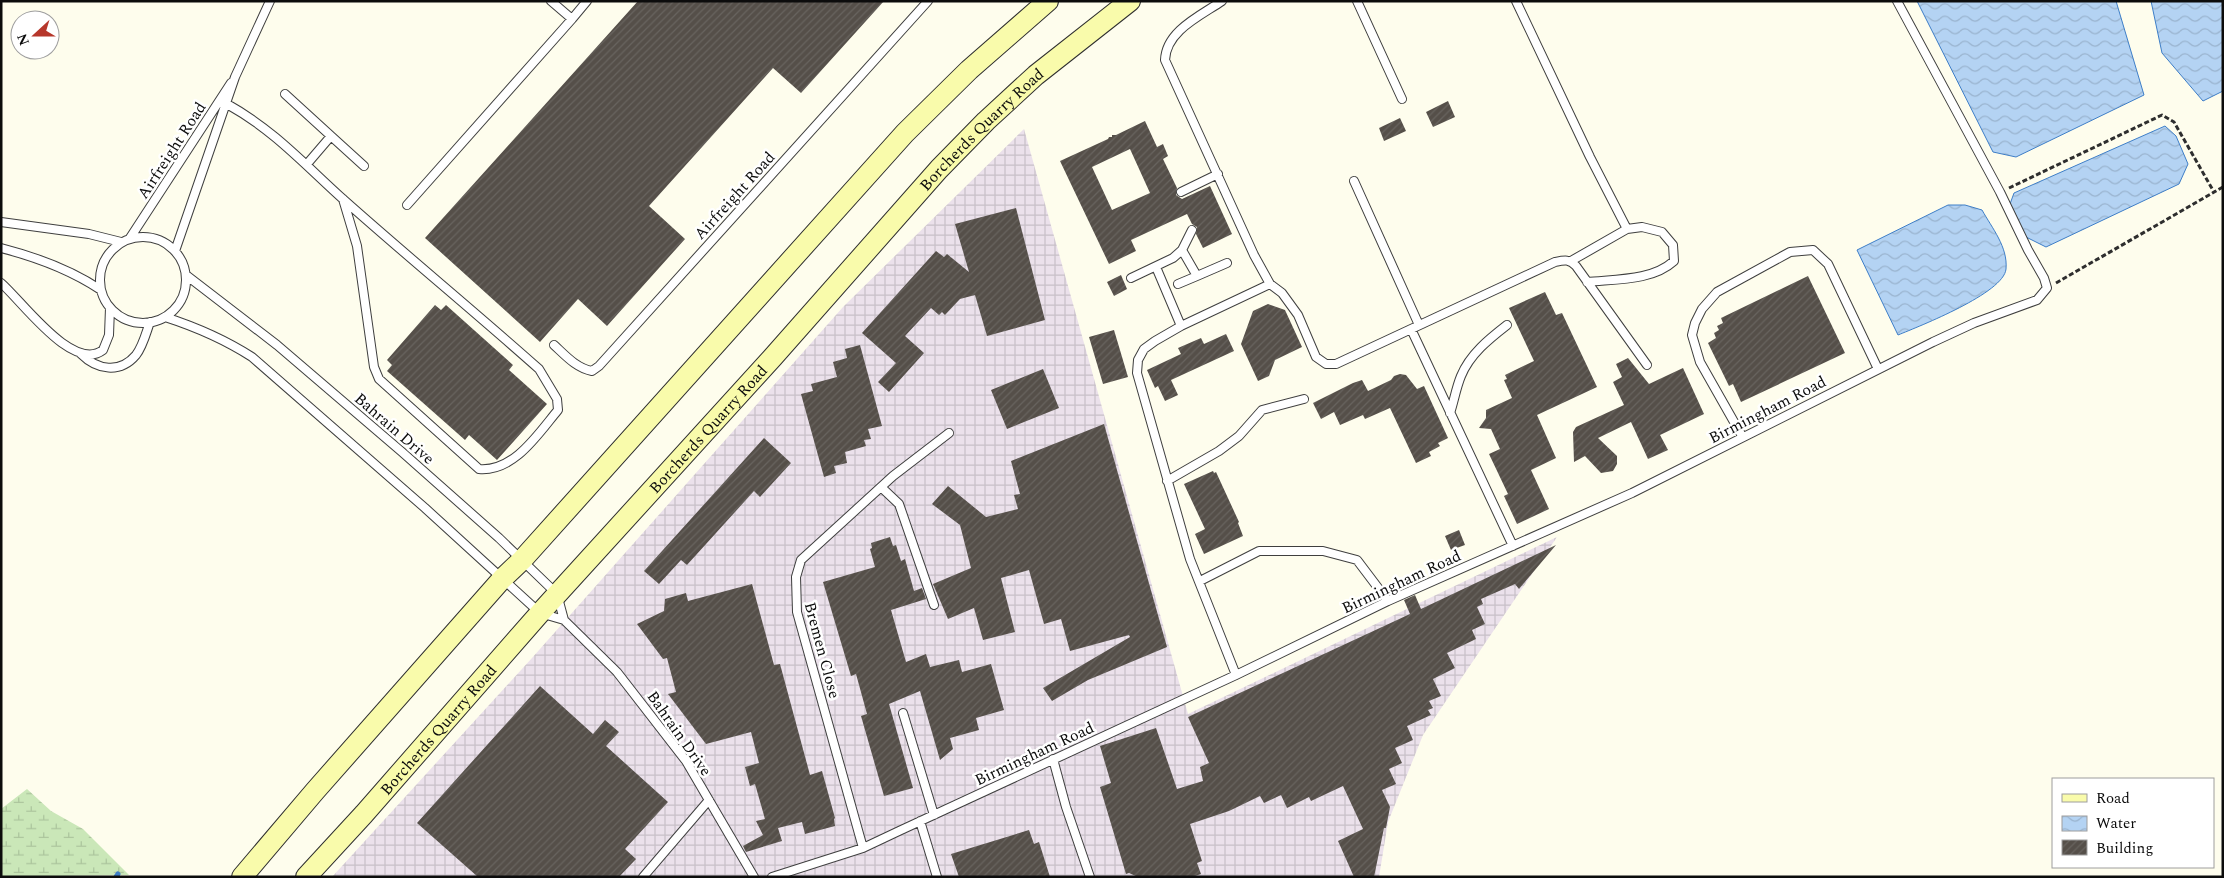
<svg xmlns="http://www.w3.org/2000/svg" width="2224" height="878" font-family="Spectral,serif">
<defs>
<pattern id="industrial-grid" width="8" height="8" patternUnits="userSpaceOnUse" patternTransform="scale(1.25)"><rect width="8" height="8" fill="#ebe1eb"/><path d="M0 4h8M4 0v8" fill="none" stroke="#c8c0c8"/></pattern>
<pattern id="wetland-marsh" width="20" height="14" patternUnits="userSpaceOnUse" patternTransform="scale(1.25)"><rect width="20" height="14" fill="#cae7b8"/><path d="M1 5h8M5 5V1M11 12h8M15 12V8" fill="none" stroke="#acc59d"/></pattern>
<pattern id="water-waves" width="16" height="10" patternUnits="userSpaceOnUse" patternTransform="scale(1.25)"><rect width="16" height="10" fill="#b4d3f3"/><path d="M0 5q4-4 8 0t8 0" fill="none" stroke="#9ab4cf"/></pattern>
<pattern id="building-hatch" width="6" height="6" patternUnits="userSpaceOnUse" patternTransform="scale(1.25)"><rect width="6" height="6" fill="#554f49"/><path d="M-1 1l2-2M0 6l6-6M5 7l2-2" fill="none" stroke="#68645f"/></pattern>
</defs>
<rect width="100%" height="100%" fill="#fefded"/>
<!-- industrial -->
<path fill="url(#industrial-grid)" d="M 1024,129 L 1188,714 L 1557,537 L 1423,735 L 1388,822 L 1379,877 L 332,877 L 532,658 L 843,307 Z"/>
<!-- wetland -->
<path fill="url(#wetland-marsh)" d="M 27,789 L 51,811 L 83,829 L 129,875 L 1,877 L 1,809 Z"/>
<!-- water -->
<path fill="url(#water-waves)" stroke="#3e7ec7" d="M 1917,1 L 2116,1 L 2144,95 L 2016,157 L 1993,152 Z
M 2151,1 L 2223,1 L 2223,91 L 2203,101 L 2162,53 Z
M 2165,126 L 2176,136 L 2188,164 L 2179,184 L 2046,247 L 2026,237 L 2010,204 L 2014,193 Z
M 1948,205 L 1965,205 L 1982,210 C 1992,228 2008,247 2006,269 C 2004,293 1920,326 1898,335 L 1857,250 Z"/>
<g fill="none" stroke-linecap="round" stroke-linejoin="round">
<!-- stream -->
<path stroke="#3e7ec7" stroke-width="5" d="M 116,877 L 118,874"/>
</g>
<!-- building -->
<path fill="url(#building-hatch)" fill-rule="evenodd" d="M 638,1 L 884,1 L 801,93 L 773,68 L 649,206 L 685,239 L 607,326 L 578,299 L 540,342 L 425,238 Z
M 1448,101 L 1455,117 L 1433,127 L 1426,112 Z
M 1400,118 L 1406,131 L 1384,141 L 1379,128 Z
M 1145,121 L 1157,147 L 1163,144 L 1168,156 L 1163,159 L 1177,188 L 1176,195 L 1182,199 L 1210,186 L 1232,234 L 1203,248 L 1196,234 L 1197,227 L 1192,224 L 1187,214 L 1131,240 L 1136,251 L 1109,264 L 1060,161 L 1108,139 L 1109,137 L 1112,137 L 1112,135 L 1116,135 ZM 1130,149 L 1150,193 L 1112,210 L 1092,167 Z
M 1016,208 L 1045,320 L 987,336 L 975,295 L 960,299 L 945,315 L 942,312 L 939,315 L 931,308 L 905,336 L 924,353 L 889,392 L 878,382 L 896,363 L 862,333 L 936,251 L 944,257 L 947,254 L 969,272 L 955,224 Z
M 1121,275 L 1127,289 L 1114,296 L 1107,282 Z
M 1808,276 L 1845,353 L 1741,402 L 1733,384 L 1729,386 L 1708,343 L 1716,338 L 1714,333 L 1719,330 L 1717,326 L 1723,323 L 1721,318 Z
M 1545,292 L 1556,315 L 1562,313 L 1597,387 L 1537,415 L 1556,458 L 1531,470 L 1549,509 L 1517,524 L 1504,496 L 1508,494 L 1489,454 L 1500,449 L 1491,429 L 1479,428 L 1486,418 L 1486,410 L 1512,398 L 1504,380 L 1507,379 L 1505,375 L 1534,361 L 1509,308 Z
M 1268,304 L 1285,310 L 1302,347 L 1275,360 L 1269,376 L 1258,381 L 1241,344 L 1253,311 Z
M 435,305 L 441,310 L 446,305 L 513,365 L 509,370 L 547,404 L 497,460 L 469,435 L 465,440 L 387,371 L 392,365 L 387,360 Z
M 1114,330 L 1128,377 L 1103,384 L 1089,337 Z
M 1226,334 L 1234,351 L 1171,380 L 1178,395 L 1165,401 L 1158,386 L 1155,388 L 1147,370 L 1181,354 L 1178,348 L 1201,338 L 1204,344 Z
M 860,345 L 882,426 L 868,429 L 871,439 L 864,440 L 866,446 L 845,452 L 847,463 L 834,466 L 836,473 L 824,477 L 801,394 L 813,391 L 811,384 L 837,377 L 833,362 L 847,358 L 845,349 Z
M 1628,358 L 1649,384 L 1683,368 L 1704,414 L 1660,435 L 1668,450 L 1648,459 L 1631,422 L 1598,438 L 1617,456 L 1617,464 L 1613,471 L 1601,473 L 1585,456 L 1574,462 L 1573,432 L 1576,427 L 1624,405 L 1613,382 L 1622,377 L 1616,364 Z
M 1043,369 L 1059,408 L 1007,429 L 991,390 Z
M 1400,374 L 1406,375 L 1417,389 L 1424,386 L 1448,438 L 1438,443 L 1440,446 L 1429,452 L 1431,456 L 1416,463 L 1390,408 L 1365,419 L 1363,415 L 1340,425 L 1334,412 L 1321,419 L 1313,403 L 1353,383 L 1362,380 L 1368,391 L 1391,380 L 1394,376 Z
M 1104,424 L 1167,647 L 1088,680 L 1052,701 L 1043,688 L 1130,637 L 1129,635 L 1070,651 L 1061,619 L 1044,624 L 1029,570 L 1001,578 L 1015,632 L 983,640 L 974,608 L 948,619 L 933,584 L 971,568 L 960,525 L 932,504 L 948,486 L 986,517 L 1018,509 L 1014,495 L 1020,494 L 1011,461 Z
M 764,438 L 791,463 L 760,497 L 754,491 L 687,565 L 681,560 L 659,584 L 644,571 Z
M 1213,471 L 1214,473 L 1216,472 L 1239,522 L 1238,523 L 1243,536 L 1204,554 L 1195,534 L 1205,529 L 1184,484 Z
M 1459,530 L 1465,545 L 1451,550 L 1445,536 Z
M 890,537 L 893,546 L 896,545 L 901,561 L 905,559 L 914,591 L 922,588 L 926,599 L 891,610 L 906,662 L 926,654 L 930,667 L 959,660 L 962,672 L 991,664 L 1004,710 L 976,718 L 979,730 L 950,738 L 953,749 L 940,760 L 920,691 L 889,704 L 913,788 L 884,796 L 861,716 L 867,714 L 856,674 L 851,676 L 823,582 L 875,567 L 870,549 L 872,548 L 871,543 Z
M 1556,545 L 1519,589 L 1515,584 L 1481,599 L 1483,604 L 1477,607 L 1485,624 L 1472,630 L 1476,639 L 1447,653 L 1455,668 L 1433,679 L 1441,696 L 1429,701 L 1433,708 L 1428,710 L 1431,715 L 1407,726 L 1413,740 L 1395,748 L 1402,763 L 1389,769 L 1396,784 L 1382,790 L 1390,807 L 1386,828 L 1384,828 L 1374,877 L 1354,877 L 1338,841 L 1363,829 L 1343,786 L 1311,801 L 1309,797 L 1287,808 L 1281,795 L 1264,803 L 1260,796 L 1229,811 L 1190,824 L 1202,861 L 1197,863 L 1201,874 L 1192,877 L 1138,877 L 1129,873 L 1126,874 L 1100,787 L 1111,783 L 1100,746 L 1156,728 L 1177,789 L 1203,781 L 1200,767 L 1209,763 L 1188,717 L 1410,614 L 1404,600 L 1415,595 L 1421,609 Z
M 752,584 L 774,665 L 780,664 L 810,775 L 822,771 L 835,818 L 834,819 L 835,826 L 805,834 L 802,822 L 778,828 L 782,841 L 746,852 L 743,846 L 763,835 L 756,821 L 765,819 L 755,784 L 750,786 L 745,767 L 759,763 L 751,732 L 706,744 L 668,694 L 676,692 L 667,658 L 663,659 L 637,624 L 664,611 L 665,599 L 686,593 L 688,601 Z
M 540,686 L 593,734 L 605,720 L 619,732 L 606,746 L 668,802 L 625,849 L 636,859 L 619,877 L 478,877 L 417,823 Z
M 1029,830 L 1034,844 L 1039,842 L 1050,877 L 959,877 L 951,854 Z"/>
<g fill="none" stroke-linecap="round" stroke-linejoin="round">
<!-- service casing -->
<g stroke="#3f3f3f" stroke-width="10">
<path id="service" d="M 551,1 L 572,19 L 587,1
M 1222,1 C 1200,16 1166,31 1165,60 L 1254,255 L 1270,284
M 1357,1 L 1402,99
M 1516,1 L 1590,157 L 1627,229
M 285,94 L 331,136
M 227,104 C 274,130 305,165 344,200 C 408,257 475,312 539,369 L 557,399 L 558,410 C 538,434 514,472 479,469 L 379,379 L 374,367 L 357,246 L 343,199
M 307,164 L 331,136 L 364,166
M 1354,181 L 1419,325
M 1181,192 L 1218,174
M 407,205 L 572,19
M 1,222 L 89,234 L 121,242
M100 280a43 43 0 1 1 86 0a43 43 0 1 1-86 0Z
M 130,238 L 231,83
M 1,248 C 36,257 71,270 101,290
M 1182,250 L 1197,276 L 1227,263
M 175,251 L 235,77 L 270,1
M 1571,261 L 1627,229 L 1642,227 L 1662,232 L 1673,245 L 1674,261 C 1652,281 1616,279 1587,282
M 1156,267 L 1181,326
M 186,275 L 277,345 L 402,452 L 499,538 L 557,594 L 564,620 L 617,672 L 686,761 L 754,877
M 1131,278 L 1173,258 L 1182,250 L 1192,230
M 1,283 C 22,301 73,373 103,350 L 109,335 L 110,308
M 1178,284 L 1197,276
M 165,317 C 196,327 224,339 252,357 L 425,508 L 540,613 L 564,620
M 1411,329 L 1513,546
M 554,345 C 565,355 576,368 592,371 L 599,366 L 928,1
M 81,354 C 97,370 120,374 136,355 C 143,346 146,333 150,322
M 1450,413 C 1454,401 1456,388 1461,376 C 1470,354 1489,339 1507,325
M 1742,436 L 1700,362 L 1692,335 L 1695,323 L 1702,309 L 1717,292 L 1790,252 L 1813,250 L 1828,264 L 1878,369
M 1167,481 L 1219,451 L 1239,436 L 1262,410 L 1304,399
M 881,487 L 899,504 L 934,605
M 1200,581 L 1259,551 L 1323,551 L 1357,560 L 1388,601
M 1236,675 L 1190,559 L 1137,373 L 1138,360 L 1144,349 L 1155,341 L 1181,326 L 1270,284 L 1282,293 L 1298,315 L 1316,357 L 1326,364 L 1336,364 L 1555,262 C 1565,260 1569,259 1576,266 L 1647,365
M 903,713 L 934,815
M 1053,759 L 1066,807 L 1090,877
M 920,821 L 937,877
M 863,848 L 797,612 L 796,577 L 801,560 L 893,476 L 949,433
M 643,877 L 709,800
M 772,877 L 863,848 L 899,831 L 1236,675 L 1388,601 L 1632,493 L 1933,342 L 1974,323 L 2037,300 L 2047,288 L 2044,278 L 2028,250 L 2000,192 L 1897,1"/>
</g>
<!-- secondary casing -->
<g stroke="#2e2e2e" stroke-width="22">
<g id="secondary">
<path d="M 242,877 L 315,791 L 502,579 L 522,560 L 905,133 L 969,70 L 1048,1"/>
<path id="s1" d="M 306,877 L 364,814 L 540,613 L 773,357 L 939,169 L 986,121 L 1036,75 L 1130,1"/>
</g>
</g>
<!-- path -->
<path stroke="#2e2e2e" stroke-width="3" stroke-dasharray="5 2.5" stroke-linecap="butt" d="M 2009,188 L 2162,115 L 2174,122 L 2214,192
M 2056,283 L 2223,187"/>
<!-- service -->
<use href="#service" stroke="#fff" stroke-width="8"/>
<!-- secondary -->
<use href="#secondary" stroke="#f9fbab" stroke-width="20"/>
</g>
<g text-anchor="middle" stroke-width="5" stroke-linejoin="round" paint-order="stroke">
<!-- street labels -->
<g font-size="16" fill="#0c0c0c" stroke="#fff">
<text dy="6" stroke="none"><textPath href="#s1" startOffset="1008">Borcherds Quarry Road</textPath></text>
<text transform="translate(171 150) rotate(-57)" y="6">Airfreight Road</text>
<text transform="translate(734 195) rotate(-48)" y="6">Airfreight Road</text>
<text transform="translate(1767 409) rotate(-27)" y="6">Birmingham Road</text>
<text transform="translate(395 428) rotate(41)" y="6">Bahrain Drive</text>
<text dy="6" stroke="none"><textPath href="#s1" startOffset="602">Borcherds Quarry Road</textPath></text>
<text transform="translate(1401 581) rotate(-25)" y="6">Birmingham Road</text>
<text transform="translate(823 650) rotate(75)" y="6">Bremen Close</text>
<text dy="6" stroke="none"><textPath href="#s1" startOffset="198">Borcherds Quarry Road</textPath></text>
<text transform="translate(680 733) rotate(55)" y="6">Bahrain Drive</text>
<text transform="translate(1034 753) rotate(-25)" y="6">Birmingham Road</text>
</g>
</g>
<!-- border -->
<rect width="2224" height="878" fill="none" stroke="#0c0c0c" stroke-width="5"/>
<!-- legend -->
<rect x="2052" y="778" width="162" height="90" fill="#ffffff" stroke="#9e9e9e"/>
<rect x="2062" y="794" width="25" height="8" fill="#f9fbab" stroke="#9e9e9e"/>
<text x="2096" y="803" font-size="15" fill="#0c0c0c">Road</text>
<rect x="2062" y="816" width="25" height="15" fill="url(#water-waves)" stroke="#9e9e9e"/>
<text x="2096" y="828" font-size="15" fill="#0c0c0c">Water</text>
<rect x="2062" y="840" width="25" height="15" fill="url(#building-hatch)" stroke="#9e9e9e"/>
<text x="2096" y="853" font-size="15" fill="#0c0c0c">Building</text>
<!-- north arrow -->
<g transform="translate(35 35) rotate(249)"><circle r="24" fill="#ffffff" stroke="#9e9e9e"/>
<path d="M0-4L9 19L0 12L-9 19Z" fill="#b6372b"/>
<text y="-8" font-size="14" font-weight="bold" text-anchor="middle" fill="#0c0c0c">N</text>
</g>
</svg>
